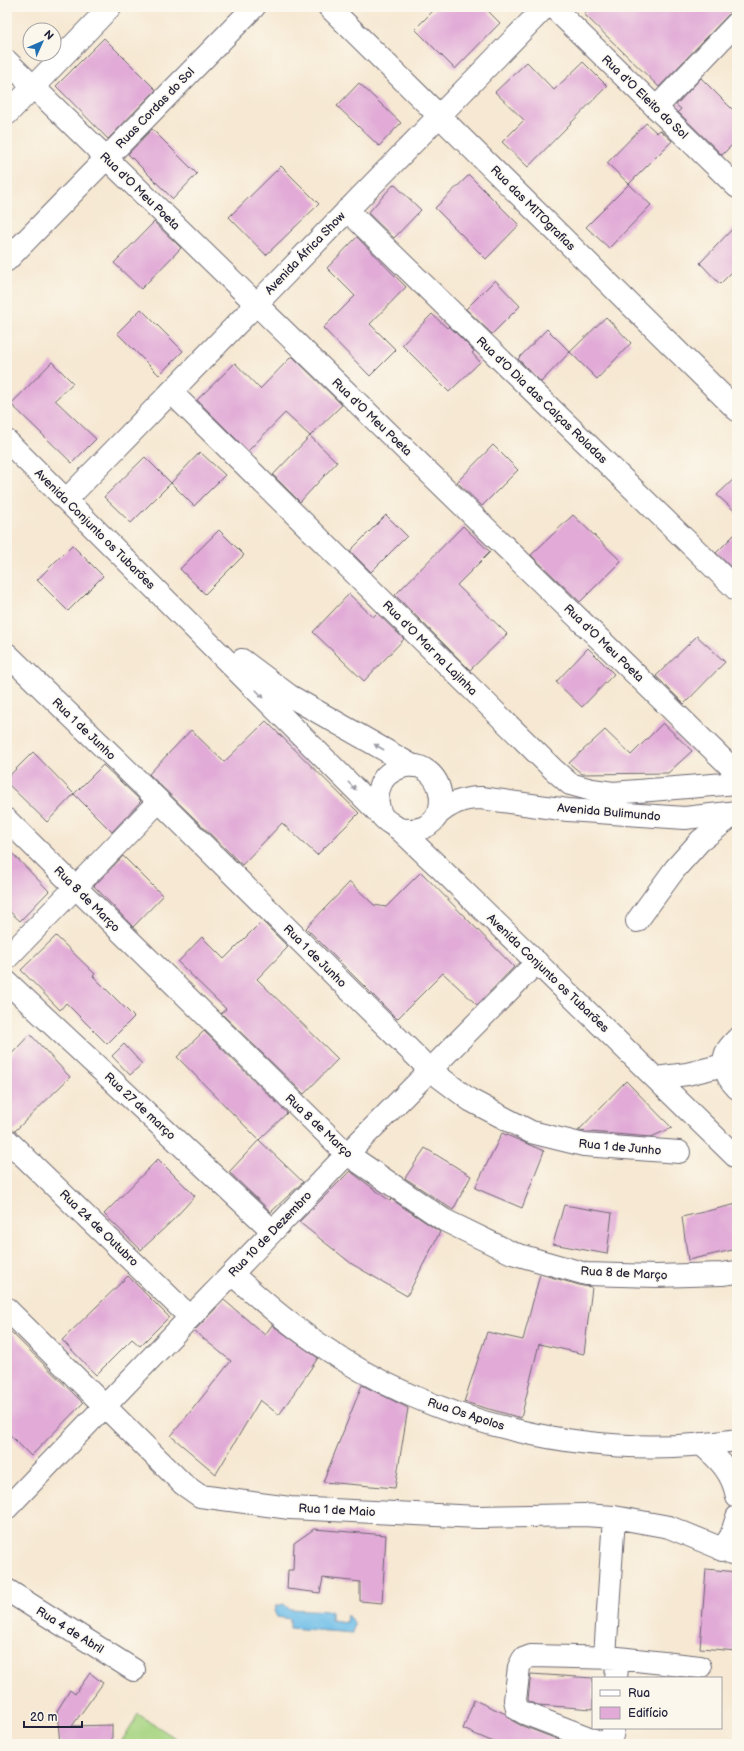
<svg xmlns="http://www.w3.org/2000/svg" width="744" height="1751" font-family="'Balsamiq Sans',sans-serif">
<rect width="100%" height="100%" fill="#fbf7ec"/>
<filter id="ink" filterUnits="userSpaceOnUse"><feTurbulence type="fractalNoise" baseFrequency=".025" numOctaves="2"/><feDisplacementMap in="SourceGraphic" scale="8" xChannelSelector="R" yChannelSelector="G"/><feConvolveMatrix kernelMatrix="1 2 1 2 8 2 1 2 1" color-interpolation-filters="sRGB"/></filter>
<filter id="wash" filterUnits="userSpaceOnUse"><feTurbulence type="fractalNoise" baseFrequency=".012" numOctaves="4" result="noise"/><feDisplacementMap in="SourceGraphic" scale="16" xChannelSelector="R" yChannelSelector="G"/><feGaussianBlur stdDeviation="0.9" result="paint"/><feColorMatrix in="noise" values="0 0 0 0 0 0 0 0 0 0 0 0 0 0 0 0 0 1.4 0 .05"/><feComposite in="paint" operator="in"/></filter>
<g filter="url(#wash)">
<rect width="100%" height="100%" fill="#f6e8d2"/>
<!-- green -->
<path fill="#a6d481" stroke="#647b5e" d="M 138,1714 L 183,1743 L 120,1744 Z"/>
<!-- water -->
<path fill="#6ebee9" stroke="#487092" d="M 284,1604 L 289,1609 L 331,1611 L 331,1620 L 346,1622 L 347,1615 L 354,1623 L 353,1633 L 290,1628 L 290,1619 L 277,1617 L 275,1613 L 276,1606 Z"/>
<g id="blocks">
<!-- building -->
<path fill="#e1aad7" d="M 437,7 L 484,7 L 500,23 L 455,69 L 415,29 Z
M 591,7 L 723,7 L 730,13 L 659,87 L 584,14 Z
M 104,38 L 156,90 L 108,139 L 56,86 Z
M 527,62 L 554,90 L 583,62 L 607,86 L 528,167 L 502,142 L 524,120 L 495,92 Z
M 701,78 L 737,114 L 737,140 L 722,155 L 678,112 L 681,109 L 676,105 Z
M 359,83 L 401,123 L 379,146 L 337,106 Z
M 646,123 L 657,133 L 660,130 L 672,141 L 629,184 L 607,163 Z
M 152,129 L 197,174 L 173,199 L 128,154 Z
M 281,166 L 319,204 L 266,255 L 229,217 Z
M 469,175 L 519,225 L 486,259 L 435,208 Z
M 394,184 L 421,210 L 394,238 L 368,213 Z
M 629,184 L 651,205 L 609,248 L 586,227 Z
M 154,222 L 181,248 L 141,289 L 114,263 Z
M 737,224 L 737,267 L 720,284 L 700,263 Z
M 357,237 L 406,287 L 370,324 L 396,350 L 370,376 L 323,328 L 355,296 L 327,268 Z
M 495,280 L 520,306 L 492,334 L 466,309 Z
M 141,309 L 183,351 L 159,375 L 117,333 Z
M 432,314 L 447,328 L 449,326 L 474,351 L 472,353 L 480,362 L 449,392 L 402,345 Z
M 606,317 L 631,343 L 597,379 L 570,352 Z
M 547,329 L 570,352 L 541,382 L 518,359 Z
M 292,356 L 342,405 L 310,436 L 285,413 L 248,451 L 197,400 L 235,363 L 260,389 Z
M 52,362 L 73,383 L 55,400 L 96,439 L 72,463 L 11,404 Z
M 310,436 L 337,462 L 300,502 L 273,475 Z
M 493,445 L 518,470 L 482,506 L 457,482 Z
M 200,452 L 225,475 L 194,506 L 171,483 Z
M 145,457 L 171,483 L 131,523 L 104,497 Z
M 737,476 L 737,513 L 717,495 Z
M 386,515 L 407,536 L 371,572 L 350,551 Z
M 573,515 L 621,561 L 580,602 L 531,555 Z
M 463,526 L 490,552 L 457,585 L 507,634 L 470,670 L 395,595 Z
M 219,530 L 244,555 L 205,594 L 180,569 Z
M 737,532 L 737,573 L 716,553 Z
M 72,545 L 103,576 L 68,611 L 37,580 Z
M 349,594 L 373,617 L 377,613 L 404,639 L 364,681 L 313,632 Z
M 697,636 L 725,662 L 684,704 L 656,676 Z
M 588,648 L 614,674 L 582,707 L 556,682 Z
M 266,721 L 359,813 L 317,855 L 282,823 L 242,865 L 149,774 L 191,730 L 224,762 Z
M 663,723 L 692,751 L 668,773 L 582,774 L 569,763 L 605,730 L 631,755 Z
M 33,752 L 74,794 L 47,822 L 7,783 L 7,778 Z
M 103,765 L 141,801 L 112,832 L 74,794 Z
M 7,848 L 49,891 L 20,921 L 7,909 Z
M 123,856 L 163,896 L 133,927 L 94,886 Z
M 421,872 L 514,967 L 477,1005 L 443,973 L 397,1019 L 306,928 L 350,882 L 374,905 L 386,907 Z
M 262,921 L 288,947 L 257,979 L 338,1059 L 304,1094 L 221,1013 L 226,1009 L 178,962 L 202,937 L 224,959 Z
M 56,936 L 95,974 L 93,976 L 134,1017 L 107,1044 L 66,1003 L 60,1010 L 21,970 Z
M 204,1031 L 287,1113 L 259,1140 L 177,1057 Z
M 30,1034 L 70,1077 L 15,1131 L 7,1128 L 7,1059 Z
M 124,1044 L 142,1064 L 130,1075 L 112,1056 Z
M 626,1081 L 672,1128 L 651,1137 L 578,1131 Z
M 502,1133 L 544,1151 L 522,1208 L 475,1188 Z
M 259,1140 L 303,1182 L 271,1212 L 229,1172 Z
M 425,1148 L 471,1176 L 453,1210 L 405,1178 Z
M 158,1159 L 195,1196 L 173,1220 L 141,1250 L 104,1214 Z
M 350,1171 L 390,1201 L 391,1199 L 440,1232 L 407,1296 L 352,1264 L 299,1222 Z
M 737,1204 L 737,1249 L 688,1260 L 682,1217 Z
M 564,1205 L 612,1213 L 607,1254 L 553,1244 Z
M 540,1274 L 583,1286 L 592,1287 L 584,1354 L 539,1344 L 521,1418 L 464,1402 L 487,1332 L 523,1340 Z
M 128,1276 L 169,1317 L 140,1346 L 132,1339 L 96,1375 L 62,1340 Z
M 224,1300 L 265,1335 L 272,1325 L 318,1358 L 279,1415 L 260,1400 L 216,1474 L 171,1436 L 231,1361 L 194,1331 Z
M 7,1328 L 83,1403 L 31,1456 L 7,1432 Z
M 362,1385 L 408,1408 L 395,1488 L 323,1482 Z
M 314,1529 L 386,1535 L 382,1603 L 360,1601 L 360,1582 L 323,1578 L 320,1593 L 287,1589 L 288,1570 L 293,1570 L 294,1543 Z
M 706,1569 L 737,1572 L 737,1651 L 700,1648 Z
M 90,1673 L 103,1683 L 72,1726 L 112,1725 L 112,1744 L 60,1744 L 57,1711 L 70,1690 L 75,1694 Z
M 531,1674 L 593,1678 L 593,1709 L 538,1705 L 529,1702 L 528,1699 Z
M 474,1700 L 506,1714 L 511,1720 L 520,1725 L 570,1744 L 498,1744 L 463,1729 Z"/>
</g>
</g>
<g filter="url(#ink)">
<use href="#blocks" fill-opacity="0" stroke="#6c6770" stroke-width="1"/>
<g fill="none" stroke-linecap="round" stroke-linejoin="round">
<!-- street casing -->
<g stroke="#6c6770" stroke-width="24">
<path id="street" d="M 329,7 L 737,410
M 553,7 L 737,187
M 7,61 L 737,773
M 656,108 L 737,23
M 7,114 L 110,7
M 347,210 L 737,590
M 7,260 L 254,7
M 171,392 L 554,770 L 570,784 L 592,790 L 613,793 L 737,783
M 7,654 L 159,801 L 430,1070 L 470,1100 L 531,1132 L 584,1145 L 679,1152
M 7,820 L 347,1154 L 444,1220 L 512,1253 L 586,1274 L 656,1276 L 722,1274 L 737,1272
M 637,921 L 675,869 L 700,841 L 737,812
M 7,958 L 159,801
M 7,982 L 273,1231
M 724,1065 C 724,1052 729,1047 737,1039
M 7,1140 L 190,1317
M 232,1274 C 259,1298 286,1322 316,1342 C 436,1426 593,1462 737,1440
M 7,1309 L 183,1484 L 200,1496 L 290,1508 L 478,1517 L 584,1515 L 614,1517 L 669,1527 L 737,1555
M 701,1444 C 719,1459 733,1473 737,1497
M 7,1508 L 347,1154 L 537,962
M 722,1550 L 731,1536 L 737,1517
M 7,1590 L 134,1670
M 605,1657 L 614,1517
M 616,1678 L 618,1658
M 613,1728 C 613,1737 611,1741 602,1743 L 524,1713 L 517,1709 L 515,1700 L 519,1667 L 523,1659 L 531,1656 L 618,1658 L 700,1667"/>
</g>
<!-- secondary casing -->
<g stroke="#6c6770" stroke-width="24">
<path id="secondary" d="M 7,441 L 382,816
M 66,500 L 545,7
M 242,660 L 290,696 L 413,766
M 437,815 C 451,803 463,798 481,798 L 568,810 L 685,818 L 737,812
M 399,829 C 463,840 446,750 399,768 C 391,771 383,777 380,786 C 376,795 377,807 382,816 C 387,823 395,825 401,831 C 414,843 426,855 439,867 L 737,1158
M 656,1078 L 687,1074 L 724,1065 C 726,1074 730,1081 737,1088"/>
</g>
<!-- street -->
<use href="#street" stroke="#fff" stroke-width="22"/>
<!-- secondary -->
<use href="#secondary" stroke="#fff" stroke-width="22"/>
</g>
<!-- one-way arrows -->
<defs><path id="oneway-solid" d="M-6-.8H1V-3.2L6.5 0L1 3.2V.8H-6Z"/></defs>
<g fill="#9c9ca7">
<use href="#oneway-solid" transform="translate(260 694) rotate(45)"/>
<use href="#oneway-solid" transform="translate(379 747) rotate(-150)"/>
<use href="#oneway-solid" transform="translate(352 786) rotate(45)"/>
</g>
</g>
<g text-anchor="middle" stroke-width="3" stroke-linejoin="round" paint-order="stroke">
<!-- street labels -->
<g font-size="12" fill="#22223b" stroke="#fbf7ec">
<text transform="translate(645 97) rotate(44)" y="4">Rua d'O Eleito do Sol</text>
<text transform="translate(155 108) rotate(-46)" y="4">Ruas Cordas do Sol</text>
<text transform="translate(140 191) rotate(44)" y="4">Rua d'O Meu Poeta</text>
<text transform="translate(533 208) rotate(45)" y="4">Rua das MITOgrafias</text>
<text transform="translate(305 253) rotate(-46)" y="4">Avenida África Show</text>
<text transform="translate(542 400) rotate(44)" y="4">Rua d'O Dia das Calças Roladas</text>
<text transform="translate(372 417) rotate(44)" y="4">Rua d'O Meu Poeta</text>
<text transform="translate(95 529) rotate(45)" y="4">Avenida Conjunto os Tubarões</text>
<text transform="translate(604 643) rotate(44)" y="4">Rua d'O Meu Poeta</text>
<text transform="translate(430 648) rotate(45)" y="4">Rua d'O Mar na Lajinha</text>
<text transform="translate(84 729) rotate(44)" y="4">Rua 1 de Junho</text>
<text transform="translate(609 812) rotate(5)" y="4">Avenida Bulimundo</text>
<text transform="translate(87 899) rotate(45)" y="4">Rua 8 de Março</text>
<text transform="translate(315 956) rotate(45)" y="4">Rua 1 de Junho</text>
<text transform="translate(548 973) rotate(44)" y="4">Avenida Conjunto os Tubarões</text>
<text transform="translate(140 1106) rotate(43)" y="4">Rua 27 de março</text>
<text transform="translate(319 1126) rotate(43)" y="4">Rua 8 de Março</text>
<text transform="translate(620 1147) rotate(5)" y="4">Rua 1 de Junho</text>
<text transform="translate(99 1228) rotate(44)" y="4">Rua 24 de Outubro</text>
<text transform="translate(270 1234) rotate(-46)" y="4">Rua 10 de Dezembro</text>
<text transform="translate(624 1273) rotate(3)" y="4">Rua 8 de Março</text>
<text transform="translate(466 1414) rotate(18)" y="4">Rua Os Apolos</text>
<text transform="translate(337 1510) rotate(3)" y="4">Rua 1 de Maio</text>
<text transform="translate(70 1630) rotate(32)" y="4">Rua 4 de Abril</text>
</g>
</g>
<!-- margin -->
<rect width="744" height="1751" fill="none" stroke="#fbf7ec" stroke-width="24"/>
<!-- legend -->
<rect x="592" y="1677" width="130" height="52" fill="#fbf7ec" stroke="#a4a2a5"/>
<rect x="600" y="1690" width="20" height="6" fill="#ffffff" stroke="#a4a2a5"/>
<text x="628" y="1697" font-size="12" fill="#22223b">Rua</text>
<rect x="600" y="1707" width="20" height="12" fill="#e1aad7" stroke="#a4a2a5"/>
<text x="628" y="1717" font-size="12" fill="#22223b">Edifício</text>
<!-- north arrow -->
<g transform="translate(42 42) rotate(45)"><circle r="19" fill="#fbf7ec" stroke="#a4a2a5"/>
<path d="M0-3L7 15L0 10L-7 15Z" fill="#1f6fb2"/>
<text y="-6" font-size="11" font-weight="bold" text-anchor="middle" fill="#22223b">N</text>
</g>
<!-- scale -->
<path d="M24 1721v6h58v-6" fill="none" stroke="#22223b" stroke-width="2"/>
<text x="30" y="1721" font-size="12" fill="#22223b" stroke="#fbf7ec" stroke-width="3" paint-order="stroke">20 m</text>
</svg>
